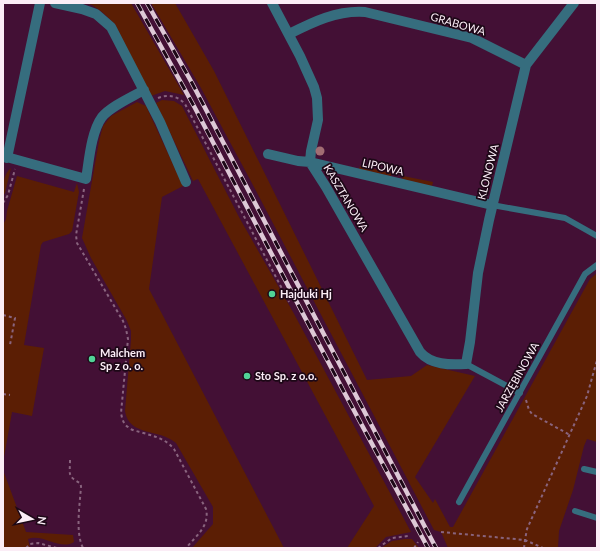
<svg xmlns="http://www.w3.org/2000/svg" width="600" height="551" font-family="Lato,sans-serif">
<rect width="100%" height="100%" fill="#431035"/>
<!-- green -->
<path fill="#5b1e04" d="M 84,3 L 131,3 L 184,95 L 165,91 L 151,96 L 115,24 L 102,12 L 92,5 Z
M 151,3 L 175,3 L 214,71 L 367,380 L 411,376 L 427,365 L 475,376 L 415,477 L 433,503 L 435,499 L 450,527 L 453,527 L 590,279 L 597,273 L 597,442 L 587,439 L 584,446 L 573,490 L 559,531 L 558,548 L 448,548 L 441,532 L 434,530 L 254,187 L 201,88 Z
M 162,100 L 174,101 L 182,106 L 240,219 L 293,312 L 411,532 L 386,537 L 375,548 L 347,548 L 374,506 L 198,179 L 193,181 L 156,103 Z
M 137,102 L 146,106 L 183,186 L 162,197 L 149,289 L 284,548 L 192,548 L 213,524 L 213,507 L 176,443 C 159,428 129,437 125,411 L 131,340 L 131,331 L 127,321 L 91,258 L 82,238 L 99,141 L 103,126 L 111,116 Z
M 360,166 L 392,173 L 391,176 L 359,169 Z
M 11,168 L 5,193 L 3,196 C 3,186 3,174 11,168 Z
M 17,176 L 74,192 L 77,183 L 79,192 L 72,231 L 69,234 L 43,242 L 41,245 L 24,345 L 44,348 L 32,416 L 12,412 L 3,463 L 3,225 L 6,219 L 7,211 Z
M 403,176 L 433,182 L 432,186 L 402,179 Z
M 3,470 L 26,532 L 73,535 L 74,542 C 60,551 43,533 28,539 L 30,548 L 3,548 Z
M 405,539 L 412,539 L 419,548 L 381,548 L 392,541 Z"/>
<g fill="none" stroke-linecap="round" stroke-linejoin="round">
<!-- path -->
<path stroke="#89647e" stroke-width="2" stroke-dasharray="3 3" stroke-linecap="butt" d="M 158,98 C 168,94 178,96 185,104 L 289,302
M 84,189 L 76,235 L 77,243 L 123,321 L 126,329 L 128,339 L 121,413 C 122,418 123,424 128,427 C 131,430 136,431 140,432 C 153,436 165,438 174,449 L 206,509 C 210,526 196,536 186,548
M 3,203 L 8,195 L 15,169
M 3,315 L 15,318 L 10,345
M 3,394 L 10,395
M 526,400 L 529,410 L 532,414 L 570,435
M 70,460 C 70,475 67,476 80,483 L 81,486 C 80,504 75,532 83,548
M 441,532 L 525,540 L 543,548
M 26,548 L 30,544 L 38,543 L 57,548
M 378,548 L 392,538 L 408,536
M 414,548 L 418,542
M 524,548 L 525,540 L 527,529 L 587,396 L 597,360"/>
<!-- lane -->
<path stroke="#366d7e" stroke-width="6" d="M 492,205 L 565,218 L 597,236
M 466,364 L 520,393
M 584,469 L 597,472
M 459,502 L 585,274 L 597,265
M 575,511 L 597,518"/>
<!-- street -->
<path stroke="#366d7e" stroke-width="10" d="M 55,3 L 82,9 L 96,14 L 111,27 L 160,122 L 186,182
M 272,3 L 300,56 L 314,87 L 317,98 L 318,120 L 311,151 L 310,162 L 326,187 L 420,352 C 431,365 450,365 466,364 L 470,342 L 478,273 L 489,220 L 526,65 L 574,3
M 289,34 C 313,22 337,10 365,12 L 472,38 L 526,65
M 268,154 L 298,161 L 310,162 L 492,205
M 3,156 L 86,179 C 89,161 91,132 102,117 C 111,106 132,97 144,90
M 7,158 L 40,3"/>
<!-- rail casing -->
<g stroke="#ddc9d6" stroke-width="4.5">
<path id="rail" d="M 137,3 L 195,108 L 343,390 L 428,548
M 147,3 L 192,83 L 436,548"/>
</g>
<!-- rail -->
<use href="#rail" stroke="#1d0817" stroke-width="3" stroke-dasharray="9" stroke-linecap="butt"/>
</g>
<!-- trees -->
<circle fill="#a26d73" cx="320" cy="151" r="4.5"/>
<!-- markers -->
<g fill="#51d397" stroke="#1d0817" stroke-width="1.5">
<circle cx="272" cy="294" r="4"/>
<circle cx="92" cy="359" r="4"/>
<circle cx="247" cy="376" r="4"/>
</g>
<g text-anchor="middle" stroke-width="3.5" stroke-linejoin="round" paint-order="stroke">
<!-- street labels -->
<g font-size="11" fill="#fbedf6" stroke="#1d0817">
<text transform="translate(458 24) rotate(16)" y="4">GRABOWA</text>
<text transform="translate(383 167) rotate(13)" y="4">LIPOWA</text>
<text transform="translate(488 172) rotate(-76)" y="4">KLONOWA</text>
<text transform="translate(346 198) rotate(59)" y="4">KASZTANOWA</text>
<text transform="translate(517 377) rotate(-61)" y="4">JARZĘBINOWA</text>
</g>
<!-- poi labels -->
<g font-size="11" font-weight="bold" fill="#fbedf6" stroke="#1d0817" text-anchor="start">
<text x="280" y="298">Hajduki Hj</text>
<text x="100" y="357">Malchem<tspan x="100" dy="13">Sp z o. o.</tspan></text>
<text x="255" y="380">Sto Sp. z o.o.</text>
</g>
</g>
<!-- border -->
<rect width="600" height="551" fill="none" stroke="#fbedf6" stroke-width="8"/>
<!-- north arrow -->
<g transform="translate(32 519) rotate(99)" stroke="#1d0817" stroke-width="3" paint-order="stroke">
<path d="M0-3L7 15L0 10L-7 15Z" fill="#fbedf6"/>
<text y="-6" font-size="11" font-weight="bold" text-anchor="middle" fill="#fbedf6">N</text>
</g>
</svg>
